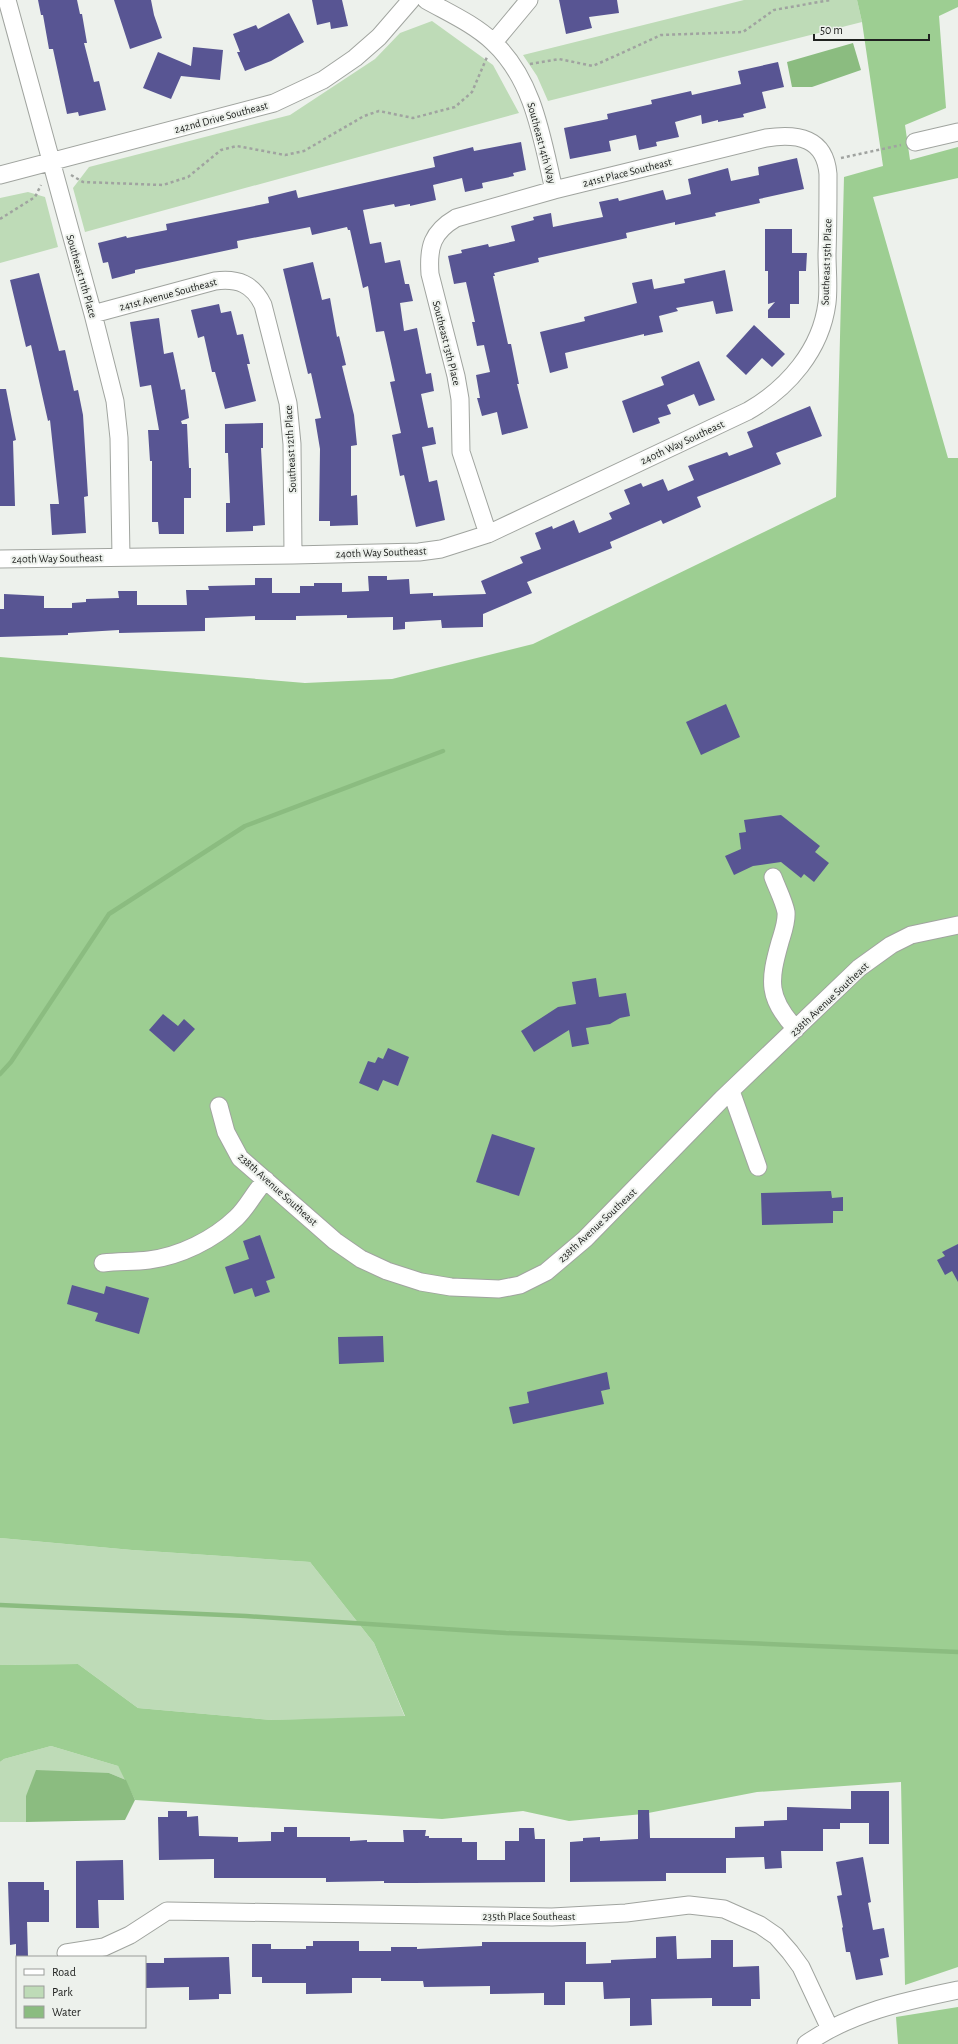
<svg xmlns="http://www.w3.org/2000/svg" width="958" height="2044" font-family="'Alegreya Sans',sans-serif">
<rect width="100%" height="100%" fill="#edf1ec"/>
<!-- green -->
<path fill="#bedbb7" d="M 744,0 L 857,0 L 862,22 L 548,101 L 537,76 L 523,55 Z
M 432,21 L 493,65 L 519,113 L 85,232 L 73,188 L 89,167 L 290,115 L 375,59 L 400,33 Z
M 28,192 L 45,197 L 58,247 L 0,263 L 0,198 Z
M 0,1538 L 132,1550 L 310,1562 L 374,1643 L 405,1717 L 272,1720 L 138,1708 L 78,1664 L 0,1665 Z
M 51,1746 L 118,1766 L 126,1780 L 109,1773 L 26,1796 L 26,1822 L 0,1822 L 0,1762 L 4,1759 Z"/>
<!-- forest -->
<path fill="#9dce92" d="M 857,0 L 958,0 L 958,7 L 939,16 L 946,108 L 905,125 L 910,160 L 958,147 L 958,178 L 873,197 L 948,458 L 958,458 L 958,1967 L 905,1985 L 901,1782 L 757,1792 L 643,1814 L 569,1821 L 523,1811 L 442,1819 L 135,1800 L 118,1766 L 51,1746 L 4,1759 L 0,1762 L 0,1665 L 78,1664 L 138,1708 L 272,1720 L 405,1716 L 374,1643 L 310,1562 L 132,1550 L 0,1538 L 0,657 L 305,683 L 392,679 L 533,644 L 836,497 L 844,177 L 883,166 L 862,22 Z
M 958,2007 L 958,2044 L 898,2044 L 896,2017 Z"/>
<!-- water -->
<path fill="#8bbc80" d="M 853,43 L 861,70 L 812,87 L 792,87 L 787,62 Z
M 36,1770 L 109,1773 L 126,1780 L 135,1800 L 125,1820 L 26,1822 L 26,1796 Z"/>
<g fill="none" stroke-linecap="round" stroke-linejoin="round">
<!-- stream -->
<path stroke="#8bbc80" stroke-width="4.5" d="M 0,1074 L 11,1062 L 109,914 L 245,826 L 443,751
M 0,1605 L 246,1616 L 506,1633 L 958,1652"/>
</g>
<!-- building -->
<path fill="#585593" d="M 38,0 L 77,0 L 80,14 L 82,14 L 87,43 L 84,43 L 94,82 L 99,81 L 106,110 L 79,116 L 78,112 L 67,114 L 53,49 L 49,49 L 43,15 L 41,15 Z
M 114,0 L 151,0 L 154,15 L 162,38 L 130,49 Z
M 312,0 L 342,0 L 348,26 L 331,29 L 330,22 L 317,25 Z
M 559,0 L 617,0 L 619,13 L 589,17 L 592,28 L 566,34 Z
M 289,13 L 304,42 L 271,61 L 245,71 L 237,52 L 240,52 L 233,34 L 256,25 L 258,29 Z
M 193,47 L 223,50 L 220,80 L 181,76 L 171,99 L 143,88 L 158,52 L 191,66 Z
M 778,62 L 784,87 L 762,92 L 766,108 L 743,114 L 744,117 L 718,122 L 718,120 L 702,124 L 701,115 L 675,122 L 679,137 L 656,142 L 657,146 L 639,150 L 636,135 L 609,141 L 611,151 L 570,159 L 564,128 L 608,119 L 607,114 L 652,104 L 651,100 L 691,91 L 692,95 L 741,84 L 738,71 Z
M 521,142 L 526,170 L 513,173 L 514,176 L 482,183 L 483,188 L 465,192 L 462,178 L 433,185 L 436,200 L 410,206 L 410,204 L 395,207 L 394,204 L 363,210 L 370,244 L 381,242 L 385,263 L 400,260 L 405,284 L 409,284 L 413,301 L 400,303 L 404,331 L 417,328 L 426,374 L 431,373 L 434,391 L 421,394 L 428,428 L 433,427 L 436,444 L 422,447 L 429,482 L 437,480 L 445,520 L 416,527 L 404,475 L 400,476 L 392,435 L 401,433 L 390,382 L 395,381 L 384,331 L 376,332 L 368,286 L 363,288 L 350,230 L 348,230 L 347,227 L 312,235 L 310,227 L 237,241 L 238,248 L 135,270 L 135,273 L 112,279 L 108,262 L 103,263 L 98,243 L 126,236 L 127,238 L 167,230 L 166,224 L 269,203 L 268,197 L 296,190 L 298,198 L 435,167 L 433,157 L 473,147 L 474,151 Z
M 797,158 L 804,189 L 759,199 L 760,203 L 715,213 L 716,216 L 675,225 L 675,222 L 626,233 L 627,238 L 538,258 L 539,262 L 494,273 L 495,276 L 493,276 L 508,344 L 511,344 L 519,384 L 517,384 L 528,428 L 502,435 L 497,412 L 482,416 L 477,398 L 480,398 L 476,375 L 490,372 L 484,345 L 477,346 L 472,322 L 475,322 L 466,282 L 454,284 L 448,256 L 462,253 L 461,250 L 488,244 L 489,247 L 515,241 L 511,226 L 534,220 L 533,217 L 551,213 L 553,227 L 577,222 L 603,217 L 599,202 L 618,198 L 619,201 L 663,190 L 666,200 L 691,194 L 688,179 L 728,168 L 731,181 L 759,175 L 758,167 Z
M 765,229 L 792,229 L 792,253 L 807,253 L 806,271 L 799,271 L 799,304 L 790,304 L 790,318 L 768,318 L 768,310 L 775,302 L 768,304 L 768,271 L 765,271 Z
M 313,262 L 322,300 L 330,298 L 337,337 L 339,336 L 346,365 L 342,366 L 354,415 L 357,445 L 351,446 L 351,496 L 357,495 L 358,525 L 330,526 L 330,521 L 319,521 L 320,449 L 315,419 L 321,418 L 311,373 L 308,374 L 283,269 Z
M 725,270 L 733,311 L 716,314 L 713,301 L 676,308 L 678,311 L 659,316 L 663,332 L 644,336 L 644,334 L 565,353 L 568,368 L 550,373 L 540,332 L 585,321 L 584,317 L 637,303 L 632,283 L 652,279 L 654,289 L 685,283 L 684,279 Z
M 39,273 L 59,351 L 65,350 L 74,391 L 78,390 L 83,415 L 88,496 L 84,497 L 86,533 L 52,535 L 50,504 L 59,504 L 50,420 L 48,421 L 31,345 L 26,347 L 10,280 Z
M 219,304 L 221,313 L 231,311 L 237,335 L 243,334 L 250,364 L 247,364 L 256,401 L 225,409 L 215,372 L 212,372 L 204,336 L 198,338 L 191,310 Z
M 159,318 L 164,354 L 173,352 L 181,390 L 185,389 L 189,418 L 181,421 L 182,424 L 187,424 L 189,468 L 191,468 L 191,498 L 184,498 L 184,534 L 159,534 L 158,522 L 152,522 L 152,461 L 150,461 L 148,430 L 159,430 L 151,385 L 140,387 L 130,322 Z
M 754,325 L 785,354 L 772,367 L 762,358 L 746,375 L 726,356 Z
M 699,361 L 715,400 L 699,406 L 694,394 L 667,405 L 671,414 L 658,418 L 660,423 L 633,433 L 622,401 L 664,385 L 661,377 Z
M 0,389 L 6,389 L 16,440 L 13,441 L 15,506 L 0,506 Z
M 810,406 L 822,436 L 776,453 L 781,464 L 697,497 L 701,507 L 663,524 L 661,520 L 610,542 L 612,548 L 527,582 L 532,593 L 483,614 L 483,627 L 442,628 L 441,620 L 405,622 L 405,629 L 393,630 L 393,617 L 347,618 L 347,615 L 296,616 L 296,620 L 255,620 L 255,616 L 205,618 L 205,631 L 119,633 L 119,630 L 68,633 L 68,635 L 0,637 L 0,609 L 4,609 L 4,594 L 44,596 L 44,608 L 72,608 L 72,603 L 86,602 L 86,599 L 119,598 L 118,591 L 137,591 L 137,605 L 187,605 L 186,590 L 209,590 L 208,586 L 255,585 L 255,578 L 272,578 L 272,593 L 300,593 L 300,586 L 314,586 L 314,583 L 342,583 L 342,592 L 369,591 L 368,576 L 387,576 L 387,580 L 409,579 L 410,594 L 433,593 L 433,596 L 486,594 L 481,581 L 523,563 L 520,557 L 541,549 L 535,533 L 552,526 L 553,529 L 574,520 L 579,533 L 612,519 L 609,513 L 630,504 L 624,490 L 641,483 L 643,487 L 663,479 L 668,491 L 694,480 L 688,466 L 727,452 L 729,456 L 753,447 L 747,432 Z
M 263,423 L 263,448 L 261,448 L 265,525 L 253,526 L 253,531 L 226,532 L 226,503 L 230,503 L 228,453 L 225,453 L 225,424 Z
M 726,704 L 740,737 L 701,755 L 686,722 Z
M 781,815 L 820,846 L 815,852 L 829,863 L 814,882 L 804,874 L 801,878 L 781,862 L 753,866 L 734,875 L 725,856 L 741,849 L 739,833 L 746,832 L 744,820 Z
M 596,978 L 599,997 L 626,993 L 630,1016 L 620,1018 L 610,1024 L 586,1028 L 589,1044 L 572,1047 L 569,1030 L 534,1052 L 521,1031 L 558,1007 L 576,1004 L 572,982 Z
M 163,1014 L 178,1026 L 184,1019 L 195,1029 L 174,1052 L 149,1030 Z
M 388,1048 L 409,1057 L 398,1086 L 383,1080 L 378,1091 L 359,1083 L 368,1061 L 375,1063 L 378,1057 L 383,1059 Z
M 492,1134 L 535,1148 L 519,1196 L 476,1182 Z
M 831,1191 L 832,1198 L 843,1197 L 843,1211 L 833,1211 L 833,1223 L 762,1225 L 761,1193 Z
M 260,1235 L 275,1278 L 266,1281 L 270,1292 L 255,1297 L 252,1288 L 234,1294 L 225,1267 L 249,1259 L 243,1241 Z
M 958,1244 L 958,1282 L 952,1271 L 945,1275 L 937,1260 L 945,1256 L 942,1252 Z
M 72,1285 L 104,1294 L 106,1286 L 149,1298 L 139,1334 L 95,1321 L 98,1313 L 67,1304 Z
M 383,1336 L 384,1362 L 339,1364 L 338,1337 Z
M 607,1372 L 610,1389 L 601,1391 L 604,1404 L 513,1424 L 509,1407 L 529,1403 L 527,1392 Z
M 851,1791 L 889,1791 L 889,1844 L 869,1844 L 869,1823 L 840,1823 L 840,1829 L 823,1829 L 823,1851 L 781,1851 L 782,1868 L 765,1869 L 764,1857 L 726,1858 L 726,1873 L 666,1873 L 666,1881 L 570,1882 L 570,1842 L 583,1841 L 583,1838 L 600,1837 L 600,1841 L 638,1839 L 638,1810 L 649,1810 L 650,1838 L 735,1838 L 735,1827 L 764,1826 L 764,1821 L 787,1820 L 787,1807 L 851,1809 Z
M 168,1811 L 187,1811 L 187,1817 L 198,1816 L 199,1836 L 238,1837 L 238,1842 L 271,1841 L 271,1832 L 284,1832 L 284,1827 L 297,1827 L 297,1837 L 350,1837 L 350,1841 L 367,1840 L 367,1842 L 404,1842 L 403,1830 L 426,1830 L 425,1836 L 429,1836 L 429,1838 L 462,1838 L 462,1842 L 477,1842 L 477,1860 L 505,1860 L 505,1841 L 519,1841 L 519,1828 L 534,1828 L 535,1839 L 545,1839 L 545,1882 L 413,1883 L 384,1883 L 384,1881 L 326,1882 L 326,1878 L 214,1878 L 214,1859 L 159,1860 L 158,1817 L 168,1817 Z
M 863,1857 L 871,1902 L 868,1903 L 873,1930 L 884,1928 L 889,1957 L 880,1959 L 883,1975 L 856,1980 L 850,1952 L 846,1952 L 842,1928 L 843,1927 L 837,1896 L 842,1895 L 836,1862 Z
M 123,1860 L 124,1900 L 98,1900 L 99,1928 L 76,1928 L 76,1861 Z
M 8,1882 L 44,1882 L 44,1890 L 49,1890 L 49,1922 L 27,1922 L 28,1957 L 16,1957 L 16,1944 L 10,1945 Z
M 676,1936 L 677,1959 L 711,1958 L 711,1940 L 733,1940 L 733,1967 L 759,1966 L 760,1999 L 751,1999 L 751,2006 L 712,2006 L 712,1998 L 651,1999 L 652,2025 L 630,2026 L 630,1998 L 604,1999 L 603,1982 L 565,1982 L 565,2005 L 544,2005 L 544,1993 L 490,1994 L 490,1986 L 424,1987 L 423,1981 L 381,1981 L 381,1978 L 352,1978 L 352,1993 L 306,1994 L 306,1983 L 262,1983 L 262,1977 L 252,1977 L 252,1944 L 271,1944 L 271,1949 L 306,1949 L 306,1946 L 313,1946 L 313,1941 L 359,1941 L 359,1951 L 391,1951 L 391,1947 L 417,1947 L 417,1949 L 482,1946 L 482,1942 L 586,1942 L 586,1964 L 611,1963 L 611,1960 L 656,1958 L 656,1937 Z
M 229,1957 L 231,1994 L 219,1994 L 219,1999 L 189,2000 L 189,1987 L 145,1988 L 145,1963 L 164,1963 L 164,1958 Z"/>
<g fill="none" stroke-linecap="round" stroke-linejoin="round">
<!-- minor casing -->
<g stroke="#a0a49f" stroke-width="19">
<path id="minor" d="M 7,0 L 93,314 L 115,401 L 119,438 L 121,557
M 426,0 C 449,13 474,24 493,42 C 534,80 542,139 554,190
M 494,42 L 529,0
M 915,142 L 958,132
M 0,175 L 274,103 L 323,80 L 355,58 L 379,37 L 411,0
M 93,314 L 215,281 C 238,278 253,284 263,305 L 288,403 L 292,444 L 293,555
M 0,559 L 293,555 L 419,552 L 441,549 L 488,534 L 748,411 C 788,388 821,350 827,303 C 829,287 827,270 827,254 C 828,227 828,201 828,174 C 825,138 798,133 766,138 L 554,190 L 456,218 C 432,232 428,247 430,274 L 456,376 L 460,399 L 461,452 L 488,534
M 773,877 C 777,888 784,901 786,912 C 787,922 783,932 780,942 C 769,981 767,998 796,1029
M 731,1091 L 758,1167
M 219,1106 L 226,1132 L 240,1158 L 335,1241 L 361,1259 L 387,1271 L 421,1282 L 451,1287 L 499,1289 L 520,1285 L 546,1272 L 585,1239 L 722,1099 L 859,968 L 891,945 L 911,935 L 958,925
M 103,1263 C 119,1261 133,1262 149,1260 C 180,1256 213,1240 236,1218 C 248,1207 254,1192 266,1180
M 66,1953 L 104,1947 L 130,1935 L 167,1911 L 552,1917 L 626,1913 L 689,1905 L 724,1909 L 760,1925 L 776,1936 L 790,1952 L 801,1967 L 830,2029
M 806,2044 C 851,2012 905,2001 958,1990"/>
</g>
<!-- path -->
<path stroke="#a0a3a0" stroke-width="2.5" stroke-dasharray="3 3" stroke-linecap="butt" d="M 530,64 L 559,59 L 593,66 L 661,35 L 743,32 L 774,10 L 830,0
M 841,158 L 901,145
M 71,175 L 83,182 L 163,185 L 188,177 L 221,150 L 237,146 L 285,155 L 304,151 L 364,116 L 379,111 L 413,118 L 455,107 L 472,92 L 487,57
M 0,219 L 35,197 L 41,185"/>
<!-- minor -->
<use href="#minor" stroke="#fff" stroke-width="17"/>
</g>
<g text-anchor="middle" stroke-width="4" stroke-linejoin="round" paint-order="stroke">
<!-- street labels -->
<g font-size="11" fill="#202220" stroke="#edf1ec">
<text transform="translate(221 117) rotate(-15)" y="4">242nd Drive Southeast</text>
<text transform="translate(542 143) rotate(75)" y="4">Southeast 14th Way</text>
<text transform="translate(627 172) rotate(-14)" y="4">241st Place Southeast</text>
<text transform="translate(826 262) rotate(-88)" y="4">Southeast 15th Place</text>
<text transform="translate(82 276) rotate(74)" y="4">Southeast 11th Place</text>
<text transform="translate(168 294) rotate(-15)" y="4">241st Avenue Southeast</text>
<text transform="translate(447 343) rotate(76)" y="4">Southeast 13th Place</text>
<text transform="translate(682 442) rotate(-25)" y="4">240th Way Southeast</text>
<text transform="translate(290 449) rotate(-93)" y="4">Southeast 12th Place</text>
<text transform="translate(381 552) rotate(-2)" y="4">240th Way Southeast</text>
<text transform="translate(57 558) rotate(-1)" y="4">240th Way Southeast</text>
<text transform="translate(829 999) rotate(-43)" y="4">238th Avenue Southeast</text>
<text transform="translate(278 1189) rotate(42)" y="4">238th Avenue Southeast</text>
<text transform="translate(597 1225) rotate(-43)" y="4">238th Avenue Southeast</text>
<text x="529" y="1920">235th Place Southeast</text>
</g>
</g>
<!-- legend -->
<rect x="16" y="1956" width="130" height="72" fill="#edf1ec" stroke="#9b9e9a"/>
<rect x="24" y="1969" width="20" height="6" fill="#ffffff" stroke="#9b9e9a"/>
<text x="52" y="1976" font-size="12" fill="#202220">Road</text>
<rect x="24" y="1986" width="20" height="12" fill="#bedbb7" stroke="#9b9e9a"/>
<text x="52" y="1996" font-size="12" fill="#202220">Park</text>
<rect x="24" y="2006" width="20" height="12" fill="#8bbc80" stroke="#9b9e9a"/>
<text x="52" y="2016" font-size="12" fill="#202220">Water</text>
<!-- scale -->
<path d="M814 34v6h115v-6" fill="none" stroke="#202220" stroke-width="2"/>
<text x="820" y="34" font-size="12" fill="#202220" stroke="#edf1ec" stroke-width="3" paint-order="stroke">50 m</text>
</svg>
